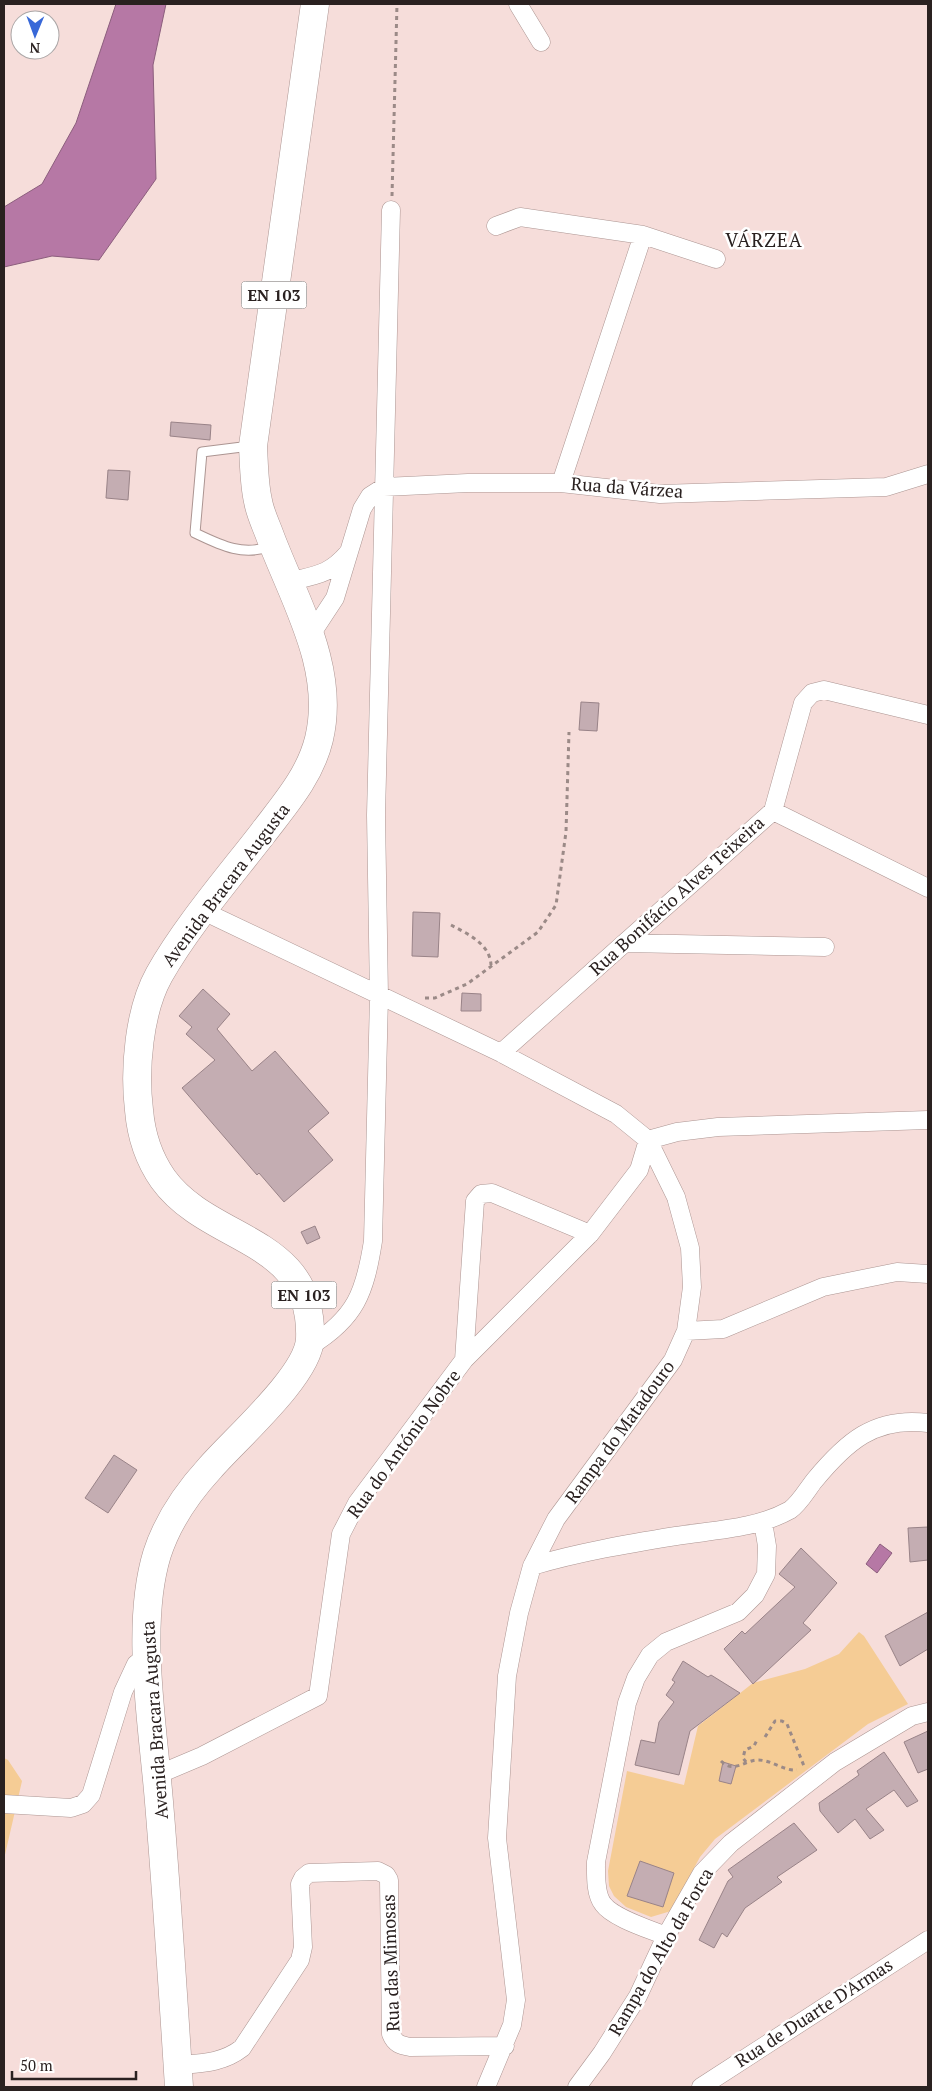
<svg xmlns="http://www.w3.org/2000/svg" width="932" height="2091" font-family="'PT Serif',serif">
<rect width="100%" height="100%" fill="#f6ddda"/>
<!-- green -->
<path fill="#f5cc95" d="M 859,1632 L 864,1636 L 908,1704 L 868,1724 L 715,1839 L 700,1857 L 671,1911 L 651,1917 L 626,1907 L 614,1896 L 609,1886 L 608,1871 L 627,1771 L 684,1785 L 698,1726 L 753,1683 L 805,1669 L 839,1654 Z
M 4,1758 L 8,1760 L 22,1781 L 4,1859 Z"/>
<!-- water -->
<path fill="#b678a5" stroke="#8c5e7d" d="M 116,4 L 166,4 L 153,65 L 156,179 L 99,260 L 52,256 L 4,267 L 4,207 L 42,184 L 76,123 Z
M 880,1544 L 892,1553 L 877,1573 L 866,1564 Z"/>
<!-- building -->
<path fill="#c4adb2" stroke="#998388" d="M 171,422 L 211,425 L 210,440 L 170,436 Z
M 108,470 L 130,471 L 128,500 L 106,498 Z
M 581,702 L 599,703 L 597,731 L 579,730 Z
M 413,912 L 440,913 L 438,957 L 412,956 Z
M 203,989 L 230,1014 L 217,1029 L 252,1071 L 275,1051 L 329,1113 L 308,1131 L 333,1160 L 284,1202 L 259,1173 L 257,1175 L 182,1088 L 215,1060 L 186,1034 L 192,1027 L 179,1016 Z
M 462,993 L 481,994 L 481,1011 L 461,1011 Z
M 315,1226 L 320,1238 L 307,1244 L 301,1232 Z
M 114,1455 L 137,1470 L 108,1513 L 85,1498 Z
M 928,1527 L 928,1560 L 910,1562 L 908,1528 Z
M 801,1548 L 837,1583 L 803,1623 L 811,1630 L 753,1684 L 724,1649 L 742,1631 L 745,1634 L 795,1587 L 779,1574 Z
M 928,1612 L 928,1649 L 900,1666 L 885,1636 Z
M 683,1661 L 708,1677 L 711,1675 L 740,1693 L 690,1731 L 679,1775 L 635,1765 L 641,1740 L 655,1743 L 659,1722 L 674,1702 L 666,1695 L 675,1682 L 672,1680 Z
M 928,1731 L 928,1769 L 918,1773 L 904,1742 Z
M 884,1752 L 918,1801 L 907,1807 L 894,1790 L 866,1809 L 884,1830 L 870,1839 L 855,1819 L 838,1833 L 820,1811 L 819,1803 L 859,1775 L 857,1771 Z
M 723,1762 L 736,1766 L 731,1784 L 719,1781 Z
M 794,1823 L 817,1850 L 777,1877 L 782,1882 L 745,1908 L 727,1937 L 722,1933 L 714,1948 L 699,1940 L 728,1881 L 733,1877 L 728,1870 Z
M 640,1861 L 674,1873 L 663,1907 L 627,1896 Z"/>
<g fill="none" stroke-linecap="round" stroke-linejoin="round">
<!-- service casing -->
<g stroke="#ac9592" stroke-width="11">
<path id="service" d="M 250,446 L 202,452 L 195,533 C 220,545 243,557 271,546"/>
</g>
<!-- minor casing -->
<g stroke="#ac9592" stroke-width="19">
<path id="minor" d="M 518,4 L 541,42
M 496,226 L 520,217 L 643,235 L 561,483
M 643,235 L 716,259
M 287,582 C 315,575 328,576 348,553
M 310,636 L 335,598 L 362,509 L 370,496 L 384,487 L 468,483 L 561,483 L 660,494 L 886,487 L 928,474
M 773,811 L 928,888
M 203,911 L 501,1053 L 616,1114 L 648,1140 L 676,1197 L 690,1248 L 692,1287 L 686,1331 L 673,1360 L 556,1519 L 532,1566
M 626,943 L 825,947
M 501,1053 L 773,811 L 803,703 L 812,693 L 824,690 L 928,715
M 686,1331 L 723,1329 L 823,1287 L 897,1272 L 928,1274
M 310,1346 C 356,1318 365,1292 373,1241 L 379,997 L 376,815 L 391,210
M 464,1360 L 475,1201 L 481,1194 L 492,1193 L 590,1234
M 157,1775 L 202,1756 L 318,1696 L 341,1534 L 357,1503 L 464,1360 L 590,1234 L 639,1170 L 648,1140 L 677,1132 L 718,1127 L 928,1120
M 4,1804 L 71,1808 L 83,1804 L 91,1795 L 123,1692 L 136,1664 L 147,1657
M 666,1936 C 649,1929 613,1918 603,1904 C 595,1894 596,1875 596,1862 L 627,1703 L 636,1678 L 650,1655 L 666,1642 L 738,1612 L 755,1595 L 766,1574 L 767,1546 L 763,1522
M 178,2065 C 202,2063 223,2063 242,2048 L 300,1960 L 303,1947 L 300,1884 L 303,1878 L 309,1873 L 378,1871 L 386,1875 L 389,1880 L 391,2034 C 395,2044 400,2045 410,2047 L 505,2046
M 486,2087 L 512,2025 L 516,2000 L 497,1838 L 507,1676 L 519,1613 L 532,1566 C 580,1552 627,1544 676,1536 C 714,1530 756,1529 790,1510 C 799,1504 807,1490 814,1481 C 846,1442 875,1416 928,1423
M 577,2087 L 602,2053 L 638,1996 L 666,1936 L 702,1873 L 731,1843 L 835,1762 L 912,1716 L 928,1712
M 701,2087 L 928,1940"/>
</g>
<!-- primary casing -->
<g stroke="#ac9592" stroke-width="29">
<path id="primary" d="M 179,2087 C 173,1992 167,1897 159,1802 C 153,1726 135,1626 157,1554 C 167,1523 188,1492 210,1468 C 235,1439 308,1376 310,1339 C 314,1236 210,1244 163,1179 C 149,1159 141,1134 139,1110 C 134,1069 139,1011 159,975 C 186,927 229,877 263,833 C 285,804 310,776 319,739 C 336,668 294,600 270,536 C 266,525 260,513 258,501 C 254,484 254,464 253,446 L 315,4"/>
</g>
<!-- path -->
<path stroke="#9b8a87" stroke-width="3" stroke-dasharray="4 4" stroke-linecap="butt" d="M 392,196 L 397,4
M 451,925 C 468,934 490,944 491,965
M 425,998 L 435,998 L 467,984 L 538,932 L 556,905 L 566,832 L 569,732
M 765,1737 L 775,1721 L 782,1721 L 787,1724 L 804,1766
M 721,1761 C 734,1774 745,1760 758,1760 C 772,1760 783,1771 797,1770
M 746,1762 L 743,1758 L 745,1750 L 754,1746 L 758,1738"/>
<!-- service -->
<use href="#service" stroke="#fff" stroke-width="9"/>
<!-- minor -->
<use href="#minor" stroke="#fff" stroke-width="18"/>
<!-- primary -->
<use href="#primary" stroke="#fff" stroke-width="28"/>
</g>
<g text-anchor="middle" stroke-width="5" stroke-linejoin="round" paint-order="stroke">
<!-- shield labels -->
<g fill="#fff" stroke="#6a6463" stroke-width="1">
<rect x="241.5" y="281.5" width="65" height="27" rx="4"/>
<rect x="271.5" y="1281.5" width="65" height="27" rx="4"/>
</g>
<g font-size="16" font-weight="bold" fill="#2a2120">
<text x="274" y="301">EN 103</text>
<text x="304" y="1301">EN 103</text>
</g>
<!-- street labels -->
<g font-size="18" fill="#2a2120" stroke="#fff">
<text transform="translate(627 488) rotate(4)" y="6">Rua da Várzea</text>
<text transform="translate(226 885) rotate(-53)" y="6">Avenida Bracara Augusta</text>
<text transform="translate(677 896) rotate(-42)" y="6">Rua Bonifácio Alves Teixeira</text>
<text transform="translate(620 1432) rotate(-54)" y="6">Rampa do Matadouro</text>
<text transform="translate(404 1444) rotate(-54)" y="6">Rua do António Nobre</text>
<text transform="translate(155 1720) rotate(-94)" y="6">Avenida Bracara Augusta</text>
<text transform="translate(661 1952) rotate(-60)" y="6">Rampa do Alto da Forca</text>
<text transform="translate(391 1963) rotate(-92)" y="6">Rua das Mimosas</text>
<text transform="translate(814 2013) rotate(-33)" y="6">Rua de Duarte D'Armas</text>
</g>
<!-- neighbourhood labels -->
<g font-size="19" letter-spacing="1" fill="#2a2120" stroke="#fff">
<text x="764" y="247">VÁRZEA</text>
</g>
</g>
<!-- border -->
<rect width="932" height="2091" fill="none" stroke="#2a2120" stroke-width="10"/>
<!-- north arrow -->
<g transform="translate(35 35) rotate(181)"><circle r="24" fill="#ffffff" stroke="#aaa6a6"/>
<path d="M0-4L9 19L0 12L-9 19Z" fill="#3868d8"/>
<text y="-8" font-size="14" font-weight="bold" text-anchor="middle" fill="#2a2120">N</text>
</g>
<!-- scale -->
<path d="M12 2071v8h124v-8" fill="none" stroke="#2a2120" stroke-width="2.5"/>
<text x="20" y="2071" font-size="15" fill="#2a2120" stroke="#ffffff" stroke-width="4" paint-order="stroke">50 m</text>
</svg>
